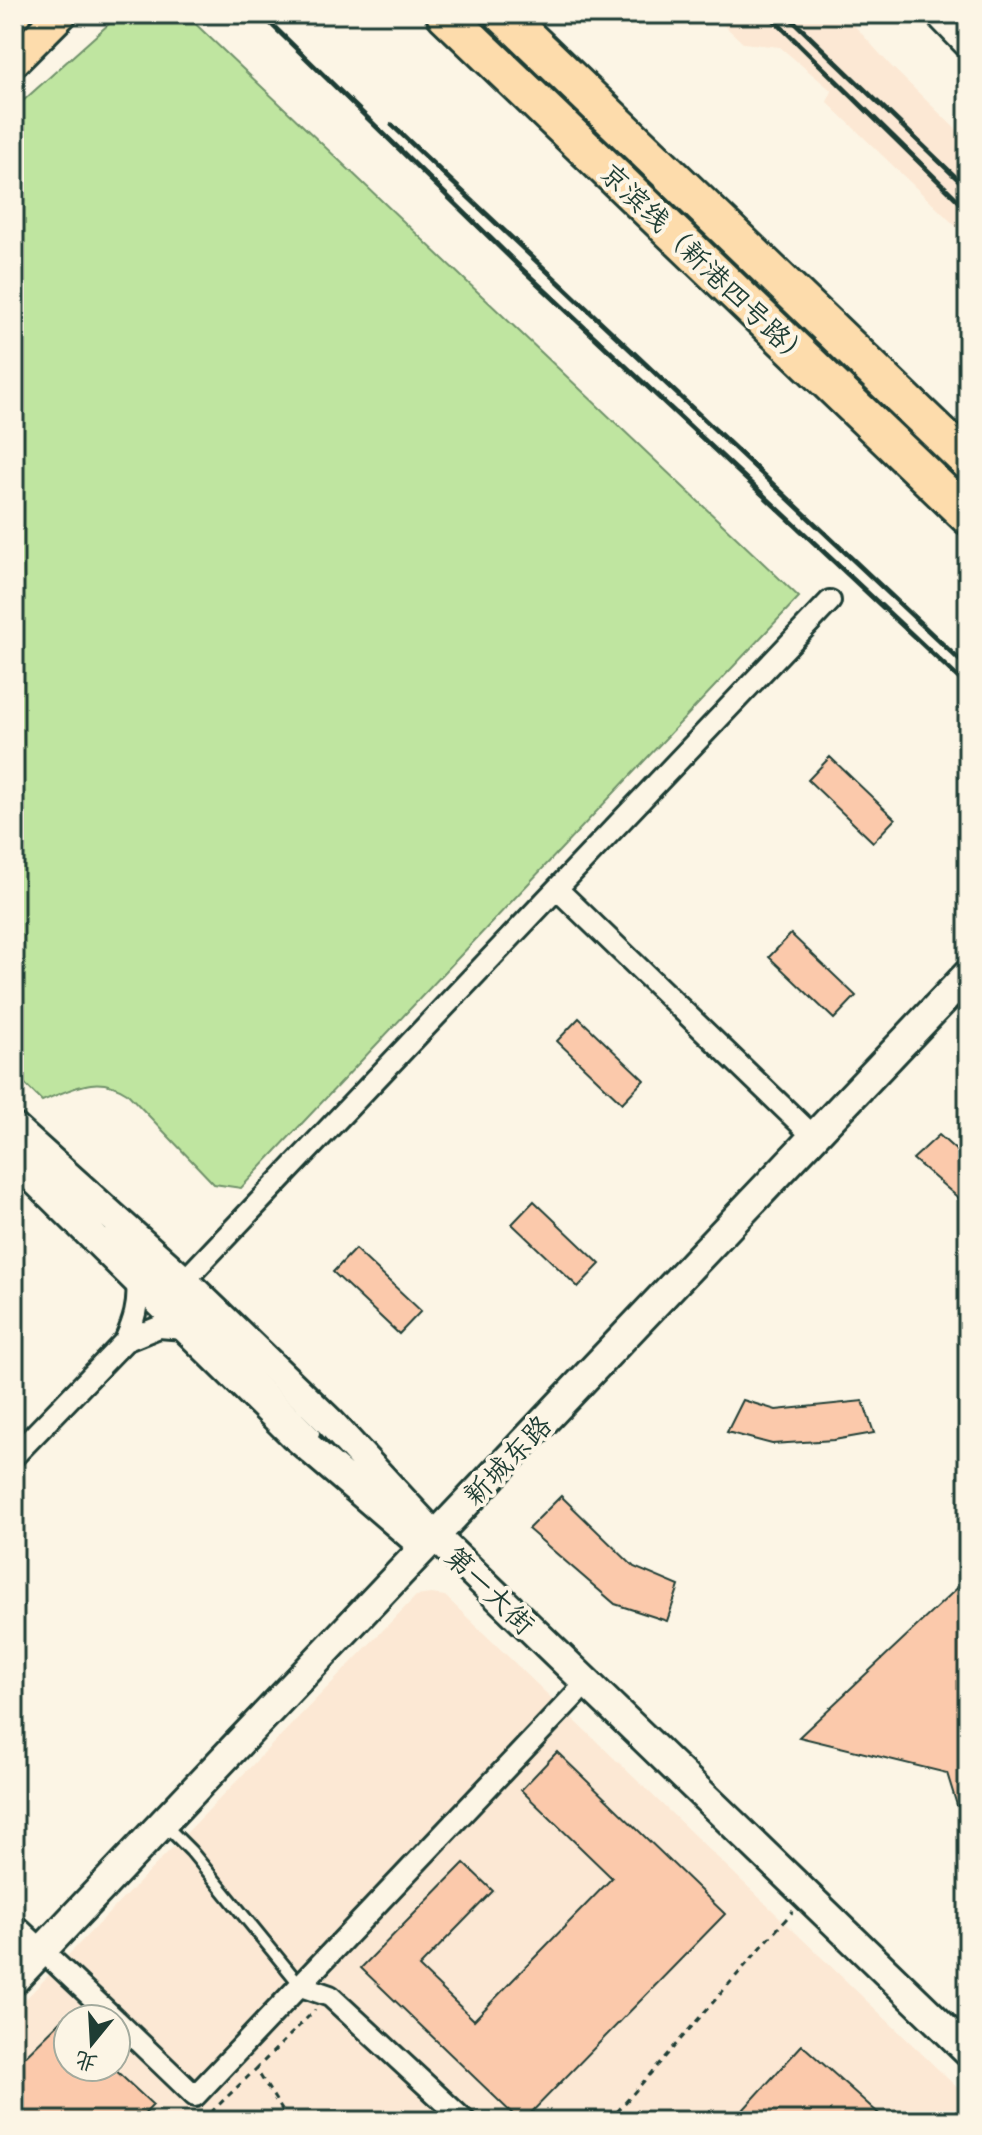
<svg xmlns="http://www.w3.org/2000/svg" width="982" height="2135" font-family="Mynerve,'LXGW WenKai TC',sans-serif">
<rect width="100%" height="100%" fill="#fcf5e5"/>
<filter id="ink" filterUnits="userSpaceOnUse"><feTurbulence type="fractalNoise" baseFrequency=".0125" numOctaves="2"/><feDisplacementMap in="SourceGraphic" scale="16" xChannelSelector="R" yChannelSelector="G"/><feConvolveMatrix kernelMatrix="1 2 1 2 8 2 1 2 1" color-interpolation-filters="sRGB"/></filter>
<g filter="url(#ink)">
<!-- built -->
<path fill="#fce8d4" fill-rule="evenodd" d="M 712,14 L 844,14 L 890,65 L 968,141 L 968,238 L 827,102 L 832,91 L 780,47 L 743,43 Z
M 431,1594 L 445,1596 L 968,2098 L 968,2121 L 14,2121 L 14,2011 L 416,1596 ZM 68,2019 L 116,2019 L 116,2067 L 68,2067 Z"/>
<!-- green -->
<path fill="#bfe5a0" stroke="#6f916a" stroke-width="2" d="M 120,14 L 185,14 L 799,597 L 241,1188 L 214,1184 L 127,1093 C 96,1073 73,1089 42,1101 L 14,1073 L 14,109 Z"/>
<!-- building -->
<path fill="#fbc9ab" stroke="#1f3d34" stroke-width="2" d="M 830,757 L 895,819 L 873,842 L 808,780 Z
M 791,934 L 856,996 L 834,1019 L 769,957 Z
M 579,1018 L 644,1080 L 622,1103 L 557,1041 Z
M 939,1135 L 968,1161 L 968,1206 L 913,1159 Z
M 534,1201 L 600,1264 L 578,1287 L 512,1224 Z
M 355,1249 L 421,1311 L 399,1334 L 333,1272 Z
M 743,1400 L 776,1410 L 863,1401 L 874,1433 L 834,1440 L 772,1444 L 727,1432 Z
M 561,1496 L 634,1567 L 679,1586 L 667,1621 L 615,1604 L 528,1529 Z
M 968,1578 L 968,1830 L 965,1831 L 947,1773 L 799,1737 Z
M 557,1752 L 725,1914 L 523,2121 L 520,2121 L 361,1968 L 464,1863 L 493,1891 L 419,1967 L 474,2020 L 612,1878 L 521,1790 Z
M 68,2014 L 68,2067 L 112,2067 L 153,2105 L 138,2121 L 14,2121 L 14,2067 Z
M 802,2045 L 887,2121 L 733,2121 Z"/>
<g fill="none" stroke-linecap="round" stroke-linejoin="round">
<!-- lane casing -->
<g stroke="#1f3d34" stroke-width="16">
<path id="lane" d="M 111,1232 L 314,1433
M 166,1826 L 191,1851 L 301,1986"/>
</g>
<!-- street casing -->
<g stroke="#1f3d34" stroke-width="26">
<path id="street" d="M 557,889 L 814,1137
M 184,1281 L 830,601
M 125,1341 L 159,1327 L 184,1329
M 14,1456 L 125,1341 C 134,1321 139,1305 137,1283
M 14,1924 L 115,2019
M 301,1986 L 330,1996 L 465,2121
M 116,2020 L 195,2096 L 576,1694"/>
</g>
<!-- secondary casing -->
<g stroke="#1f3d34" stroke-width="34">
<path id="secondary" d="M 940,14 L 968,43
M 14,1128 L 184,1281 L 330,1422 L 435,1536 L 968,2051
M 14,1159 L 293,1434 L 420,1543
M 14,1980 L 968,974"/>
</g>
<!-- primary casing -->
<g stroke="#1f3d34" stroke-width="36">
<path id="primary" d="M 14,15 L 15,14
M 14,61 L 61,14"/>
</g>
<!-- highway casing -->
<g stroke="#1f3d34" stroke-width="42">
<path id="highway" d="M 445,14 L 968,516
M 503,14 L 968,461"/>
</g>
<!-- path -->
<path stroke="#1f3d34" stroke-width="3" stroke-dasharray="6 6" stroke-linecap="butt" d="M 202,2121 L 256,2069
M 289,2121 L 256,2069 L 315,2010
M 609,2121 L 793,1911"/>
<!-- lane -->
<use href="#lane" stroke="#fcf5e5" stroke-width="10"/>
<!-- street -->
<use href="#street" stroke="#fcf5e5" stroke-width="20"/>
<!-- secondary -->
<use href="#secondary" stroke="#fcf5e5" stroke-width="28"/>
<!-- primary -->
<use href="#primary" stroke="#fddcac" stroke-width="30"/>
<!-- highway -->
<use href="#highway" stroke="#fddcac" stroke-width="36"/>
<!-- rail -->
<path stroke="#1f3d34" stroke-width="5" d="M 261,14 L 522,269 L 968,687
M 768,14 L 968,210
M 786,14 L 968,189
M 392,125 L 968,668"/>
</g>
</g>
<g text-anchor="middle" stroke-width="8" stroke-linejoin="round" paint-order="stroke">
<!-- street labels -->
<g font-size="28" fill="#1f3d34" stroke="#fcf5e5">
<text transform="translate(706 265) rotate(44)" y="10">京滨线（新港四号路）</text>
<text transform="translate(507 1460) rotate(-46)" y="10">新城东路</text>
<text transform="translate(490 1590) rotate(44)" y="10">第一大街</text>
</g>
</g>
<!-- margin -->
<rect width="982" height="2135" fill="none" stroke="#fcf5e5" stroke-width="48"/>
<rect x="24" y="24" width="934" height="2087" fill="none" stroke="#1f3d34" stroke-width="3" filter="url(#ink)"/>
<!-- north arrow -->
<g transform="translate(92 2043) rotate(198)"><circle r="38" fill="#fcf5e5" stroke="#a4ab9e" stroke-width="2"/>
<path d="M0-6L14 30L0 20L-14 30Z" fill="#1f3d34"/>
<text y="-12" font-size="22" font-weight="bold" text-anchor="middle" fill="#1f3d34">北</text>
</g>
</svg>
